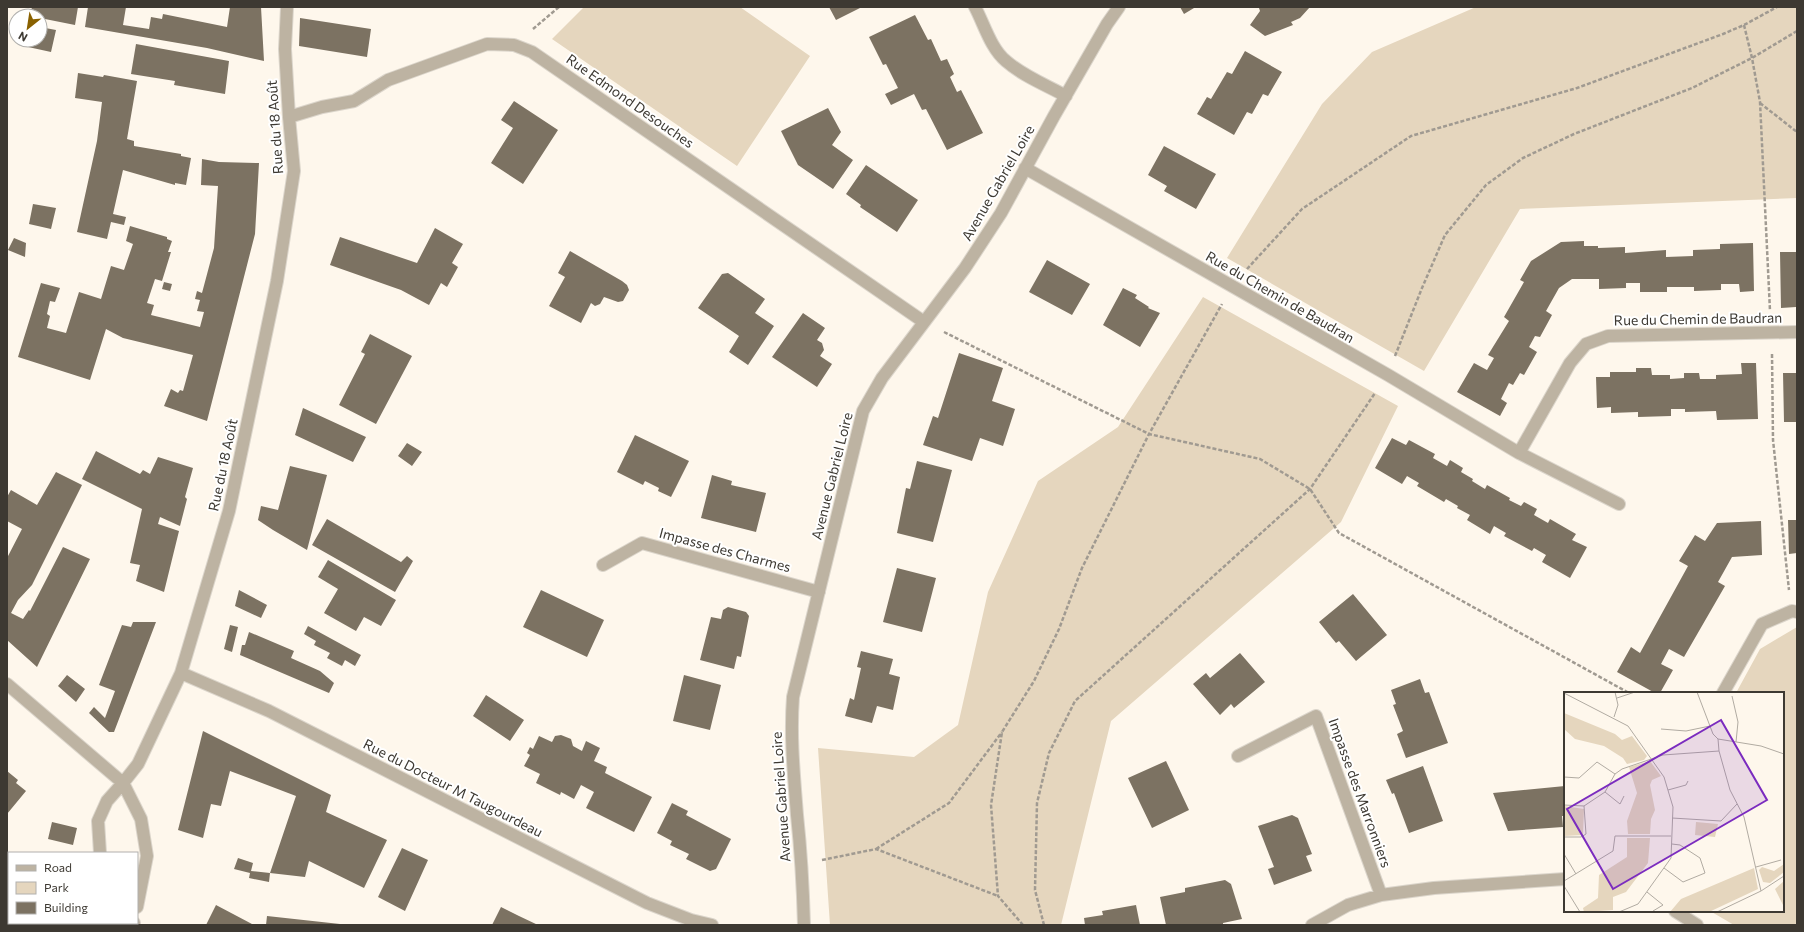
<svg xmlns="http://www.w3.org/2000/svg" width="1804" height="932" font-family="Commissioner,sans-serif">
<rect width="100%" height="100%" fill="#fef7ec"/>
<!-- green -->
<path fill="#e5d6be" d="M 584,7 L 740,7 L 810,56 L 737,166 L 552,39 Z
M 1476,7 L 1797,7 L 1797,198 L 1520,209 L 1424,371 L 1227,258 L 1322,104 L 1372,52 Z
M 1203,297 L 1398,406 L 1341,522 L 1111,721 L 1061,925 L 830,925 L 818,748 L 914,757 L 958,725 L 988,592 L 1038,481 L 1118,427 Z
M 1797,627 L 1797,925 L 1734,925 L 1710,911 L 1783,911 L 1783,693 L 1736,693 L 1760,649 Z"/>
<!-- building -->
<path fill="#7c7262" d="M 32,7 L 78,7 L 75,25 L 40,18 L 40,16 L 30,16 Z
M 88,7 L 126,7 L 123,25 L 149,29 L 151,17 L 162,19 L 163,14 L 227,27 L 230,7 L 261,7 L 264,61 L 207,48 L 85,27 Z
M 829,7 L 862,7 L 836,20 Z
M 1180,7 L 1193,7 L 1194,8 L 1184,14 Z
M 1262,7 L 1310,7 L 1300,18 L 1291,22 L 1293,25 L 1265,36 L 1250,25 L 1260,11 L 1259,8 Z
M 915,15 L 928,40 L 931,39 L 941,61 L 947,59 L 954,74 L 950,77 L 957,92 L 961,90 L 983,133 L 947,150 L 926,109 L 922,110 L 914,94 L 891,105 L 885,94 L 898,88 L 886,64 L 883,65 L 869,37 Z
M 300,18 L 371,29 L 367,57 L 299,46 Z
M 40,27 L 56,30 L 51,52 L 19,45 L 21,40 L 40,40 Z
M 136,44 L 229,61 L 225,94 L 174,85 L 175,81 L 131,74 Z
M 1245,51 L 1282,72 L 1268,96 L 1263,94 L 1252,114 L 1247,112 L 1234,135 L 1197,114 L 1207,97 L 1211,99 L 1227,72 L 1232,74 Z
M 78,73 L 103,77 L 104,75 L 137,81 L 127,139 L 134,141 L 134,146 L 181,154 L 181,156 L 191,158 L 186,185 L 175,183 L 175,185 L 123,170 L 113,214 L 126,217 L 124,225 L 111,222 L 107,239 L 77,232 L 97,141 L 102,102 L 75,98 Z
M 514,101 L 558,130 L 523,184 L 491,163 L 513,128 L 501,120 Z
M 828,108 L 841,132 L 832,145 L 853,160 L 833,189 L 798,165 L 781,131 Z
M 1164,146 L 1216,174 L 1196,209 L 1164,191 L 1167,186 L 1148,175 Z
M 202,159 L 219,162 L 259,163 L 255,234 L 207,421 L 164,406 L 171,389 L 178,393 L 180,390 L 183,391 L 193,355 L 123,338 L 106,329 L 90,380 L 18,357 L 41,283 L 60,288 L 55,302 L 50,301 L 47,314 L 50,316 L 47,328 L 66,333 L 79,292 L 101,299 L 111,266 L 124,270 L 133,244 L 126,241 L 130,226 L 167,237 L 167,239 L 172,241 L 168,252 L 171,252 L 162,281 L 155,279 L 147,303 L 154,305 L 151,315 L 200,327 L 204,312 L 197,311 L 200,300 L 195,299 L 197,291 L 202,293 L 214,248 L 218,186 L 201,185 Z
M 866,165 L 918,200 L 897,232 L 860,207 L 861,205 L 846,194 Z
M 33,204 L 56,208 L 51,229 L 29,224 Z
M 435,228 L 463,244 L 452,263 L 458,267 L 447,287 L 441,283 L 429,305 L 401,290 L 330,265 L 340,237 L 417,263 Z
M 14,238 L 26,243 L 25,257 L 8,250 Z
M 1584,241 L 1584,246 L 1598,246 L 1598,248 L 1625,247 L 1625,253 L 1666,250 L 1666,257 L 1693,256 L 1693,250 L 1720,249 L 1720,244 L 1753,243 L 1754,291 L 1740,292 L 1739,284 L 1721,284 L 1721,290 L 1694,291 L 1694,287 L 1667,287 L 1667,292 L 1640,292 L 1640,283 L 1626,283 L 1626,288 L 1599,289 L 1599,279 L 1572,279 L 1559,288 L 1546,311 L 1552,315 L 1540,337 L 1535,336 L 1529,347 L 1537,352 L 1524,375 L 1520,373 L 1513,385 L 1509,383 L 1501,399 L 1507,403 L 1500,416 L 1457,392 L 1474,363 L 1487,370 L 1494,358 L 1488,355 L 1509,321 L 1504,317 L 1524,282 L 1520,280 L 1531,261 L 1561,242 Z
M 570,251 L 622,281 L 627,285 L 629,290 L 623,301 L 618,302 L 604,297 L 600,304 L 595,306 L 591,303 L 581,323 L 549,306 L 565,277 L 558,273 Z
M 1780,252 L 1797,252 L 1796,307 L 1781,308 Z
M 1047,260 L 1090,284 L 1072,315 L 1029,292 Z
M 728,273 L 765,299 L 755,313 L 774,326 L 748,365 L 729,352 L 739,336 L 698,308 L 722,274 Z
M 164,282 L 172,284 L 170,291 L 162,289 Z
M 1123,288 L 1137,295 L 1135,298 L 1149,307 L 1148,308 L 1160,313 L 1140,347 L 1103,325 Z
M 803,313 L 825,328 L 817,340 L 822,343 L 824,350 L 820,356 L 832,364 L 817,387 L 772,357 Z
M 370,334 L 412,356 L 376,424 L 339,405 L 365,354 L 361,352 Z
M 959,353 L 1003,368 L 992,401 L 1015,409 L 1003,446 L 980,438 L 972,461 L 923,445 L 933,416 L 938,418 Z
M 1741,363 L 1756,363 L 1758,419 L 1717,420 L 1716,411 L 1685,412 L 1685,409 L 1671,409 L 1671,416 L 1638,417 L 1638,412 L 1611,413 L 1611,407 L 1597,408 L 1596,377 L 1610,377 L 1610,372 L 1636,372 L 1636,368 L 1651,368 L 1652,375 L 1670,375 L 1670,379 L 1684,378 L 1684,373 L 1699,373 L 1700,379 L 1716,379 L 1716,375 L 1742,374 Z
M 1783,373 L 1797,373 L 1797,422 L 1784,422 Z
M 303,408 L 366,437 L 353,462 L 295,435 Z
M 635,435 L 689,461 L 671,497 L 658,491 L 659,488 L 645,481 L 643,485 L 617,472 Z
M 1392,438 L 1406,445 L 1409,440 L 1435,454 L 1433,458 L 1447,466 L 1450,460 L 1463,468 L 1461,472 L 1473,479 L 1472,481 L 1485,489 L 1487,485 L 1510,498 L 1509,500 L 1521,506 L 1524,502 L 1537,509 L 1534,515 L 1548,523 L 1550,519 L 1576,534 L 1572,540 L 1587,547 L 1570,578 L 1542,562 L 1546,555 L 1534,548 L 1532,551 L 1504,536 L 1506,533 L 1494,526 L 1490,534 L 1467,520 L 1470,515 L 1457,508 L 1458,506 L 1446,499 L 1444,502 L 1417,486 L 1419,483 L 1407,476 L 1402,484 L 1375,468 Z
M 407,443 L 422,452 L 412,466 L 398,456 Z
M 96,451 L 140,474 L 143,470 L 150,474 L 158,457 L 193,468 L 185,497 L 187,499 L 180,526 L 160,517 L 158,524 L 179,531 L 164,592 L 136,581 L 140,565 L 130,563 L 142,509 L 82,479 Z
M 917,461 L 952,470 L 933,542 L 897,533 L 906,488 L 910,489 Z
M 290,466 L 327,475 L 307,550 L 273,530 L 258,520 L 261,506 L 278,510 Z
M 56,472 L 82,485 L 32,585 L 18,600 L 11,613 L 23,619 L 29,610 L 30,611 L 63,547 L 90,559 L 37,667 L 7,640 L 7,558 L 22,529 L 7,521 L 7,497 L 11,490 L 37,505 Z
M 712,475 L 732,481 L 731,485 L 766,493 L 756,532 L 701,518 Z
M 327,519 L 401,562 L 407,556 L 413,561 L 395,592 L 312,545 Z
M 1788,520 L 1797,520 L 1797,553 L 1789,554 Z
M 1761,521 L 1762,555 L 1732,557 L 1718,582 L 1725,586 L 1684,657 L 1669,649 L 1661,664 L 1673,670 L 1660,693 L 1655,693 L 1617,672 L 1631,647 L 1640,653 L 1688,566 L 1679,561 L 1695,535 L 1705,541 L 1717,523 Z
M 328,560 L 396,600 L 381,626 L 364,617 L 356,631 L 324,613 L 338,589 L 318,577 Z
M 897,568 L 936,578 L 922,632 L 883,622 Z
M 239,590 L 267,605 L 261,618 L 235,606 Z
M 541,590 L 604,620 L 587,657 L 523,627 Z
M 1353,594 L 1387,635 L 1356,661 L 1339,641 L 1336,643 L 1319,622 Z
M 728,607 L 746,612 L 749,616 L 741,657 L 737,656 L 734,669 L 700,660 L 711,617 L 721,619 L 723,610 Z
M 133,622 L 156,622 L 114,732 L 109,732 L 89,713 L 94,707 L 105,718 L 115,691 L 99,685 L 122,625 L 131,627 Z
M 230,625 L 238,627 L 232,652 L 224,649 Z
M 308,626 L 361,655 L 355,666 L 345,660 L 342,666 L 327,658 L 330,653 L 314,645 L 316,641 L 304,634 Z
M 249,632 L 294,651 L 291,658 L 320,671 L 334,683 L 329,693 L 240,655 L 242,645 L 245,645 Z
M 861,651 L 893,659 L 889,674 L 900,677 L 893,710 L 877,706 L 872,723 L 845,716 L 850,698 L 854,700 L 861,668 L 857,667 Z
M 1240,653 L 1265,682 L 1234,708 L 1231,704 L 1220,715 L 1193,684 L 1206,673 L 1210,678 Z
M 67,675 L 85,689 L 76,702 L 58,686 Z
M 684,675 L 721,685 L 710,730 L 673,721 Z
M 1420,679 L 1425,693 L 1429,692 L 1448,743 L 1406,758 L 1397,734 L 1403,731 L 1393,705 L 1396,704 L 1391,690 Z
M 486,695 L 524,720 L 510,741 L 473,716 Z
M 203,731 L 331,795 L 326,812 L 387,840 L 364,888 L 309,861 L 305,877 L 270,873 L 269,882 L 249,878 L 250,873 L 234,869 L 238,858 L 253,863 L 251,871 L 270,873 L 296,796 L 230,771 L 221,806 L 211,804 L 203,838 L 178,830 Z
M 561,735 L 571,739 L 573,746 L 582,751 L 586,741 L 600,748 L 594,761 L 607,767 L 605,773 L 652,797 L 634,832 L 586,808 L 594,792 L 581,785 L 574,799 L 561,792 L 560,795 L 536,783 L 540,774 L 524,766 L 530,755 L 527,753 L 530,747 L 533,749 L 539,736 L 552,742 L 555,736 Z
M 1166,761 L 1189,810 L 1152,828 L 1128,778 Z
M 1423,766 L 1443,821 L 1409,833 L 1394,793 L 1392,794 L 1386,780 Z
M 7,771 L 18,780 L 16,783 L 26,791 L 7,814 Z
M 1565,786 L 1565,816 L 1562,816 L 1563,827 L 1508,831 L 1493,793 Z
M 672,803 L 688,811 L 686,815 L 731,839 L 716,869 L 710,871 L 686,859 L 689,854 L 670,845 L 672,841 L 657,833 Z
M 1292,815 L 1298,818 L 1312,854 L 1306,856 L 1312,871 L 1274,885 L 1268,869 L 1274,867 L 1258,826 Z
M 52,822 L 77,828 L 73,845 L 48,839 Z
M 402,848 L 428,860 L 405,911 L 378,897 Z
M 1225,880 L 1231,884 L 1242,919 L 1223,923 L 1223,925 L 1166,925 L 1160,897 L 1185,892 L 1185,888 Z
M 216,905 L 252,924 L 251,925 L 206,925 Z
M 1136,905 L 1140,925 L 1085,925 L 1084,918 L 1103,915 L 1102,911 Z
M 501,907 L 519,916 L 538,925 L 492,925 Z
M 267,916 L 340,924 L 340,925 L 266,925 Z"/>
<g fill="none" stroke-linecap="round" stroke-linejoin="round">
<!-- minor casing -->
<g stroke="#dbd5cb" stroke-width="14">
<path id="minor" d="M 975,7 C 984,24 991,49 1006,61 C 1023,76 1046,85 1066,96
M 289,117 L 322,107 L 354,101 L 388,80 L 487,44 L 514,45 L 532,52 L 924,322
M 1025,168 L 1388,375 L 1519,453 L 1570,363 L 1586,344 L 1608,336 L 1797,332
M 1519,453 L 1619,504
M 603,565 L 642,543 L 819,592
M 181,673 L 269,711 L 647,903 L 691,920 L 712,925
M 7,684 L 123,783 L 107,801 L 98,821 L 100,853
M 1723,693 L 1762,624 L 1792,611 L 1797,612
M 1238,756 L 1316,716 L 1381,895
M 137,907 L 147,856 L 141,819 L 123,783 L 138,764 L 181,673 L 229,511 L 277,281 L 294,171 L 289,117 L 285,49 L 287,7
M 1675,911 L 1697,925
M 134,925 L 134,923
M 804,925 C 803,888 801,852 797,815 C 794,776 790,737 793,697 L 863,411 L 882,378 L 965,268 L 1001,213 L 1054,116 L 1107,24 L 1119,7
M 1312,925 L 1348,905 L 1381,895 L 1434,888 L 1565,879"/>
</g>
<!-- path -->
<path stroke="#a09a91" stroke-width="2.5" stroke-dasharray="4 2" stroke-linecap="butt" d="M 1744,25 L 1752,58 L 1760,102 L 1770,311
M 533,29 L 559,7
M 1760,103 L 1797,132
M 1247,269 L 1302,209 L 1411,136 L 1577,88 L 1723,34 L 1744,25 L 1777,7
M 944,332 L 1149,434 L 1260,459 L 1310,489 L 1339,533 L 1629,693
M 1772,354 L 1773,440 L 1789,590
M 1395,356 L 1422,288 L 1445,235 L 1486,185 L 1523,158 L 1574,134 L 1692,88 L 1752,58 L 1797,31
M 876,849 L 949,803 L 1002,732
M 822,860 L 876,849 L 998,896
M 1023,925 L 998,896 L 991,805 L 1002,732 L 1034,681 L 1059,629 L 1082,568 L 1149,434 L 1222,304
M 1044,925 L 1035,890 L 1037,803 L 1049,753 L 1075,701 L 1310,489 L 1375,393"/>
<!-- minor -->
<use href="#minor" stroke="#bdb3a2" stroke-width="12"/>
</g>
<g text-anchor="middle" stroke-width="4" stroke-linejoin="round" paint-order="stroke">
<!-- street labels -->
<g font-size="14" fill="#3d3932" stroke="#fff">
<text transform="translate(630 101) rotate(35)" y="5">Rue Edmond Desouches</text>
<text transform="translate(275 127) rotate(-94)" y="5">Rue du 18 Août</text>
<text transform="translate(998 183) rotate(-60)" y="5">Avenue Gabriel Loire</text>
<text transform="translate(1280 297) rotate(30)" y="5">Rue du Chemin de Baudran</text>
<text transform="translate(1698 319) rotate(-1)" y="5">Rue du Chemin de Baudran</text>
<text transform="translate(223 465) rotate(-78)" y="5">Rue du 18 Août</text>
<text transform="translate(832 476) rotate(-76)" y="5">Avenue Gabriel Loire</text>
<text transform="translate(725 550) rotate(15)" y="5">Impasse des Charmes</text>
<text transform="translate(453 788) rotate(27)" y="5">Rue du Docteur M Taugourdeau</text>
<text transform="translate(1360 793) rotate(70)" y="5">Impasse des Marronniers</text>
<text transform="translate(781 797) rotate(-94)" y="5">Avenue Gabriel Loire</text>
</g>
</g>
<!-- overview -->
<g transform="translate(1564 692)">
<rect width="220" height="220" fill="#fef7ec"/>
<path d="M 0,21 L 51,42 L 58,48 L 68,44 L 83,64 L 80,68 L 63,72 L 59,66 L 40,54 L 11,47 L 0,37 ZM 86,69 L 97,84 L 88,88 L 86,93 L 91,118 L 87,127 L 86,142 L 64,142 L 63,129 L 73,101 L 65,75 ZM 0,114 L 20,117 L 19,143 L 0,144 ZM 132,130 L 154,132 L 151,145 L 131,143 ZM 63,146 L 86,146 L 84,171 L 62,200 L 49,205 L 49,218 L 20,220 L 19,216 L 34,206 L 35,183 L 63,165 ZM 219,169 L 220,169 L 220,180 L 206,191 L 199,190 L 195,178 L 198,175 L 210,179 L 220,172 ZM 190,176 L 194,197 L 145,220 L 106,220 L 117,207 ZM 220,189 L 220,215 L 211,197 Z" fill="#e5d6be"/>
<path fill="none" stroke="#b1aba2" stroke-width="1" d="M 133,0 L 149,42 L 154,47 L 155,59 L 166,98 L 180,125 L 197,199M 0,1 L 64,34 L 100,85 L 109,115 L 107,166 L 74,212 L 55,220M 168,4 L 174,30 L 172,50M 53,6 L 71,0M 50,25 L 54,13 L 51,0M 97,37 L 122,39 L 146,34M 154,47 L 197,54 L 220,62M 0,85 L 15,86 L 33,70 L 51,82M 104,98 L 122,93 L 124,89M 41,100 L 56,112 L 60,104M 0,113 L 20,114 L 22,142 L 17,145 L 0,145M 20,114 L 41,100 L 51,82 L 58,77 L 99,63 L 155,59M 108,126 L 157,129 L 173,112M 0,162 L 12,182M 192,175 L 217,168M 100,176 L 119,190 L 141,181 L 136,166 L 116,153 L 108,152M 0,189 L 49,159 L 51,144 L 107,144M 0,194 L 16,220M 83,200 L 99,213 L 89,219M 153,220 L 197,199 L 220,184"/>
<path fill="#7b2cbf" fill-opacity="0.15" stroke="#7b2cbf" stroke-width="2" d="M 157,28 L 203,108 L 49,197 L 3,117 Z"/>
<rect width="220" height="220" fill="none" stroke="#3d3932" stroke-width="2"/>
</g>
<!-- border -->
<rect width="1804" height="932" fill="none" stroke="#3d3932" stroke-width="16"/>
<!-- legend -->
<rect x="8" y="852" width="130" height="72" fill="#ffffff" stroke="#b1b0ad"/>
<rect x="16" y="865" width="20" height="6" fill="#bdb3a2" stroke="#b1b0ad"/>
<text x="44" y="872" font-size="12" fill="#3d3932">Road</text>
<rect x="16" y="882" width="20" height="12" fill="#e5d6be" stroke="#b1b0ad"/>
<text x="44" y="892" font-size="12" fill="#3d3932">Park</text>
<rect x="16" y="902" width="20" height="12" fill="#7c7262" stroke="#b1b0ad"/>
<text x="44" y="912" font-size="12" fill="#3d3932">Building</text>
<!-- north arrow -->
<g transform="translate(28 28) rotate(210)"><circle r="19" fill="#ffffff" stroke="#b1b0ad"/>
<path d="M0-3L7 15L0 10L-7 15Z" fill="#896100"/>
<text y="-6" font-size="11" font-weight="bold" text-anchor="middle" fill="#3d3932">N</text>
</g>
</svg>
